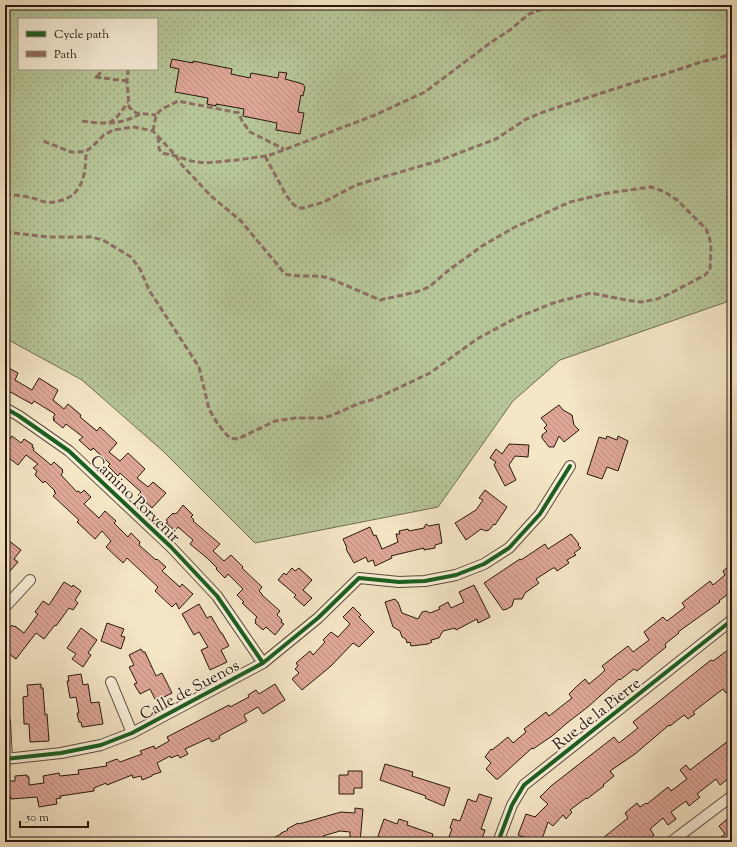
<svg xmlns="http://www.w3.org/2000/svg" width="737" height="847" font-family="'Sorts Mill Goudy',serif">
<defs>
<pattern id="grass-dots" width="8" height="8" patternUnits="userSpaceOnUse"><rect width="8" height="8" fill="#b7c698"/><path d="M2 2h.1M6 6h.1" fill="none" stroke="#9da982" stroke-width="1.8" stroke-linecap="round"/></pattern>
<pattern id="building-back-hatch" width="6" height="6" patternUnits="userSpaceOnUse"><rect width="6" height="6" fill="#dea697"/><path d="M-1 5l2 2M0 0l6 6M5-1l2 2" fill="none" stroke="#be8e81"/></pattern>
</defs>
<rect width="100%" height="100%" fill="#f5e6c6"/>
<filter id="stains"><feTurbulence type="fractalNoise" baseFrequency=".005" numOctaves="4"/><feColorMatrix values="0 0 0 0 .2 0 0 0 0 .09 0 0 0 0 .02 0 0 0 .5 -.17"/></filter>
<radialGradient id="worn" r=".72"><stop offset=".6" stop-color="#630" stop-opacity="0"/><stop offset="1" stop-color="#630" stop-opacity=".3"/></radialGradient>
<!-- grass -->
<path fill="url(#grass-dots)" stroke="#706e52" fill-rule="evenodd" d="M 5,5 L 732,5 L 732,300 L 560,360 L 513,401 L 438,507 L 255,543 L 164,452 L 82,380 L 5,338 ZM 19,19 L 157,19 L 157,69 L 19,69 Z"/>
<!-- building -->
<path fill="url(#building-back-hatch)" stroke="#28170d" d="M 172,59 L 193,63 L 193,61 L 232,69 L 231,74 L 250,78 L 251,73 L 278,78 L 279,72 L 287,73 L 285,79 L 303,84 L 305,87 L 303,96 L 301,95 L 298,112 L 304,113 L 300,134 L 276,130 L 277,123 L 243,116 L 244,109 L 216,104 L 216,106 L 207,104 L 208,98 L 175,92 L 179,69 L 170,67 Z
M 5,366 L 18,373 L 15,380 L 32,390 L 39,378 L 58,390 L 53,400 L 64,409 L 68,404 L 81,415 L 80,417 L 97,431 L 100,427 L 117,443 L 109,452 L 120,461 L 128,453 L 145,469 L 137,478 L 148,487 L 153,482 L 166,493 L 152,508 L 138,495 L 141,492 L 120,473 L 118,476 L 108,466 L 110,464 L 93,448 L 92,450 L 90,450 L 79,440 L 83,437 L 66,424 L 63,428 L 53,420 L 55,419 L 53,418 L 55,414 L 34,401 L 32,404 L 5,389 Z
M 559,405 L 563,410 L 572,415 L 574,425 L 579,430 L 564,442 L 559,436 L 554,447 L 549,447 L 542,438 L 542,435 L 547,431 L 544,428 L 547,425 L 541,418 Z
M 12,436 L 21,443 L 24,439 L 33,445 L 32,447 L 34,448 L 33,450 L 51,465 L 54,462 L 63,470 L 62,471 L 63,472 L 61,475 L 77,492 L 78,491 L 81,493 L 84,490 L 91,497 L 84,504 L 99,518 L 105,511 L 116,521 L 114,523 L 128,537 L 131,533 L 140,542 L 139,545 L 156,560 L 157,559 L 166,567 L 162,571 L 180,587 L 182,584 L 193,594 L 179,609 L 176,603 L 172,607 L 155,591 L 158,587 L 127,558 L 123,563 L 106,547 L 111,541 L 102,531 L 95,539 L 77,522 L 79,520 L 53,496 L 56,493 L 54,492 L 55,491 L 45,481 L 43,483 L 35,475 L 37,471 L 33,468 L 38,464 L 26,455 L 18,465 L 5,455 L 5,446 Z
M 607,436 L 617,440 L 618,436 L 628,441 L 618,471 L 607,467 L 602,479 L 587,474 L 599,437 L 606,439 Z
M 509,444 L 529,445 L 528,457 L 515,456 L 509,465 L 516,480 L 505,486 L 494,465 L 496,462 L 490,458 L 496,449 L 502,454 Z
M 485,490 L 507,507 L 495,525 L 494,524 L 489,530 L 486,531 L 481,529 L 466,540 L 455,523 L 476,510 L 483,500 L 479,498 Z
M 183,505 L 193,515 L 191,517 L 194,520 L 193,521 L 220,544 L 213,551 L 224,561 L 231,555 L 243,567 L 242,568 L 262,587 L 259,591 L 262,594 L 262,595 L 280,611 L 277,615 L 282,620 L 281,622 L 284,624 L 275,635 L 266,627 L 263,630 L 255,623 L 256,621 L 255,620 L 257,617 L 242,603 L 244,602 L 237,595 L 243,589 L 228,574 L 225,578 L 216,569 L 217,568 L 207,558 L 190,544 L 193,540 L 178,527 L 175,531 L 166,523 L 168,522 L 166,520 L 173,513 L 174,514 L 177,513 Z
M 426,524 L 429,526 L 439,524 L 442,543 L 435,545 L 435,548 L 424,550 L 424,548 L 391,556 L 392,558 L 375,566 L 373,560 L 368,562 L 366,557 L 354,563 L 346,549 L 347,548 L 343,539 L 370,527 L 374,536 L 376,535 L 382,549 L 398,542 L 396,534 L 400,534 L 399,531 L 408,529 L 409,531 L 424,528 Z
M 571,534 L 579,544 L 578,545 L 581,548 L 574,553 L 576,555 L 567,560 L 569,563 L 557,571 L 555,568 L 553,568 L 536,579 L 539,583 L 525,593 L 522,599 L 514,599 L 512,606 L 507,609 L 503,610 L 484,583 L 520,559 L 521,560 L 545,544 L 548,549 Z
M 8,540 L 21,550 L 14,559 L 18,562 L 10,571 L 5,567 L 5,544 Z
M 732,564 L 732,591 L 719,601 L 720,602 L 678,632 L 679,633 L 665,644 L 666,647 L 637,671 L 634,669 L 620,680 L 619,679 L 589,706 L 567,723 L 552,736 L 533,749 L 532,748 L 498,779 L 496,779 L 486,769 L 491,763 L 485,757 L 491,749 L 492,750 L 508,737 L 513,743 L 526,732 L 524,729 L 546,712 L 549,716 L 572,698 L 569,694 L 577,686 L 585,679 L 589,684 L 601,674 L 605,670 L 602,666 L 628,646 L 633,652 L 649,640 L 644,632 L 663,617 L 667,621 L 685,607 L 682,603 L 710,581 L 713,585 L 725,575 L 723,571 Z
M 292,568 L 295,571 L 299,568 L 312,580 L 303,590 L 312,598 L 304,606 L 294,597 L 296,595 L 278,580 L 284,573 L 286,575 Z
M 64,582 L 72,587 L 73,585 L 81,591 L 75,600 L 78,603 L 73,610 L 69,608 L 56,626 L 55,625 L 44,639 L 36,633 L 16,659 L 5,651 L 10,644 L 5,640 L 8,637 L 5,634 L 12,625 L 14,627 L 15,626 L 24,633 L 38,614 L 35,612 L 43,601 L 49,605 Z
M 474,585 L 490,617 L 478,623 L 477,619 L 456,630 L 455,628 L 443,631 L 439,638 L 431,640 L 432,642 L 428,644 L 411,646 L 410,642 L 407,643 L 406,639 L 402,637 L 400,631 L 393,627 L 385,602 L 395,599 L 397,602 L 398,602 L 402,613 L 418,619 L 422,612 L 426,611 L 430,613 L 440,609 L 439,607 L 448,602 L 451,608 L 464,602 L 459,592 Z
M 199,604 L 207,618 L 211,616 L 221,633 L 222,633 L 229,646 L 221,650 L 227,662 L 210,670 L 201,650 L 208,647 L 199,632 L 194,635 L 182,614 Z
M 353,607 L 361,615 L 359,617 L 374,632 L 359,647 L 353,643 L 331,666 L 302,690 L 292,679 L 299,673 L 295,669 L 298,666 L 296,663 L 310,651 L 313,655 L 325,642 L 323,640 L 331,632 L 338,637 L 350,624 L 343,617 Z
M 107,623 L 124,629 L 121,636 L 125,637 L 121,649 L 101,641 Z
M 81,628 L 97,640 L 88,653 L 91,655 L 83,667 L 72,659 L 76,654 L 67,648 Z
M 141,649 L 143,652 L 145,652 L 156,676 L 162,673 L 172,693 L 156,701 L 150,689 L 140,694 L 134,684 L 137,683 L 129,667 L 134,665 L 129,655 Z
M 728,650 L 732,655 L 732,688 L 726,693 L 723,689 L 693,712 L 695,714 L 688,719 L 684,715 L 670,726 L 669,725 L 635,754 L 610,771 L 614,776 L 603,785 L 604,786 L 596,792 L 587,799 L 586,798 L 570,810 L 572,812 L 566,819 L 563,815 L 553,826 L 548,822 L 541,842 L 525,842 L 527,838 L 518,835 L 526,814 L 535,817 L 548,804 L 540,797 L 551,786 L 614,737 L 619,743 L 638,728 L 633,722 L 711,660 L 713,661 Z
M 81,674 L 83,685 L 88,684 L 91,703 L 99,702 L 103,724 L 83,727 L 82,727 L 81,722 L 79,722 L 77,713 L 79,713 L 76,697 L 70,698 L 67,681 L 69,681 L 68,676 Z
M 41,684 L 41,688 L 43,688 L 45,715 L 47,714 L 49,741 L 30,742 L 29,724 L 24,724 L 23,697 L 28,696 L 27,685 Z
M 275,684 L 285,700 L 263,714 L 258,707 L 244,715 L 247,721 L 219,736 L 220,738 L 212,742 L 209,738 L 185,749 L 188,754 L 180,758 L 178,755 L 171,758 L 170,756 L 157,763 L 161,772 L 152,775 L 152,776 L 142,780 L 141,776 L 133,778 L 132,775 L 107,785 L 106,783 L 94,788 L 94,791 L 60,796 L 61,798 L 56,799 L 57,804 L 39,807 L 37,797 L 11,799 L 10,795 L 5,795 L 5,781 L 15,781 L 15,776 L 27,775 L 27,777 L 29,777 L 29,785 L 44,783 L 43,776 L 59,773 L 60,776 L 79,774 L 78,770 L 107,766 L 106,763 L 117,759 L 120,762 L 142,754 L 140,751 L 154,746 L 155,749 L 169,741 L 167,737 L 229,705 L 230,707 L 249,697 L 248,695 L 256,690 L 259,694 Z
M 732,738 L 732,776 L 720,785 L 716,779 L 697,794 L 700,797 L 689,806 L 686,801 L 671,812 L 676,819 L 668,825 L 663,818 L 650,829 L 654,835 L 645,842 L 598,842 L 628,818 L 625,813 L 637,803 L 640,807 L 646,803 L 647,804 L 668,787 L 671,791 L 687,779 L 680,770 L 686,765 L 690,770 Z
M 385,764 L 413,772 L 412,776 L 450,788 L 444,806 L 425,798 L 426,796 L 380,780 Z
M 348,771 L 362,771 L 362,788 L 354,788 L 354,794 L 339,794 L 339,775 L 348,775 Z
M 479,794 L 492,798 L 481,829 L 485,830 L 481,842 L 447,842 L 452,829 L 450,828 L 453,819 L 460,821 L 468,799 L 476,802 Z
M 355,808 L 363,809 L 360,842 L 350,842 L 350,832 L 340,831 L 323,836 L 324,842 L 265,842 L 281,834 L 281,833 L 288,830 L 287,829 L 298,823 L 299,824 L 341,812 L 355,813 Z
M 732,815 L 732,842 L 715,842 L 725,834 L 719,826 Z
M 384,819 L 397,824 L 399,819 L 408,822 L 407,825 L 433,834 L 431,842 L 376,842 Z"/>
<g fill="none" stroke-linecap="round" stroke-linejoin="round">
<!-- minor casing -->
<g stroke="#5b4b3b" stroke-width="12">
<path id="minor" d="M 5,408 L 19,416 L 69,451 L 171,547 L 217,596 L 263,663
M 5,607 L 30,580
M 111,682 L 132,733
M 5,721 L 7,759
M 5,759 L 61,753 L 101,745 L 132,733 L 263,663 L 318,618 L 359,578 L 399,582 L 425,581 L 456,575 L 484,564 L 509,548 L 540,514 L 570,466
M 498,842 L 512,805 L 524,785 L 732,620
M 671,842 L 732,796"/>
</g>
<!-- minor -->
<use href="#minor" stroke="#f8efda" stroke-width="10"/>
<!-- quiet -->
<path stroke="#8d6e63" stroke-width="3" stroke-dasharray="6 3" stroke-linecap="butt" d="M 128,69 L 127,81 L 129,107 L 136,113 L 156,115
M 95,77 L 127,81
M 97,77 L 103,69
M 82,121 C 102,124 122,125 140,114
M 109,123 L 116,118 L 128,103
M 153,131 L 156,115 L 162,109 L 178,101 L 239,113 L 242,121 L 250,132 L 284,149
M 158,137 L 159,149 L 162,153 L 176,156 L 191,161 L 205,163 L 237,160 L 265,156 L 273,154 L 375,115 L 425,92 L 490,43 L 510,30 L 529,14 L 545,8 L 582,5
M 265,156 L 286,195 L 293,204 L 298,208 L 303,208 L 324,202 L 356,185 L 438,161 L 496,139 L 526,119 L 546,111 L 645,79 L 662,75 L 701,62 L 719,58 L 732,54
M 732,179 C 728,188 725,201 732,209
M 5,194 C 15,195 26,196 36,199 C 39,200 43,202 47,202 C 52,203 58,201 63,200 C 84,193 86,170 86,151
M 5,232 L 48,237 L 91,237 L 103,240 L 131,257 L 140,269 L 149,290 L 199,367 L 209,409 L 216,421 L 224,432 L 230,438 L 238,439 L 275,421 L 296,418 L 323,418 L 333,415 L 360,403 L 375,399 L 430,373 L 477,339 L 514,319 L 553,303 L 591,293 L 626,300 L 641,302 L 657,299 L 667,295 L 705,275 L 710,270 L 711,245 L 709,236 L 706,229 L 677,200 L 665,192 L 651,187 L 608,193 L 570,202 L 515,227 L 482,246 L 449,270 L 429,287 L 416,292 L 380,300 L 329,278 C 315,274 300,278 285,274 L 241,221 L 211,196 L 181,164 L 176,156 L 153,131 L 134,127 L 113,130 L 104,135 L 92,147 L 86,151 L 79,152 L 71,152 L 43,141"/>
<!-- cycleway casing -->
<g stroke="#f8efda" stroke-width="6">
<path id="cycleway" d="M 5,408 L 19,416 L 69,451 L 171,547 L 217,596 L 263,663
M 5,759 L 61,753 L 101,745 L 132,733 L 263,663 L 318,618 L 359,578 L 399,582 L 425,581 L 456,575 L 484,564 L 509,548 L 540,514 L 570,466
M 498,842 L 512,805 L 524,785 L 732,620"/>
</g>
<!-- cycleway -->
<use href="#cycleway" stroke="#1b5e20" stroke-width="4"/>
</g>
<g text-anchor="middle" stroke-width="3" stroke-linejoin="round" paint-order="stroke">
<!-- street labels -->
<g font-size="16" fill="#28170d" stroke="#f8efda">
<text transform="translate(136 498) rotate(44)" y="6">Camino Porvenir</text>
<text transform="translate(189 689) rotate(-28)" y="6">Calle de Suenos</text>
<text transform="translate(596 713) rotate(-38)" y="6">Rue de la Pierre</text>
</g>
</g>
<!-- margin -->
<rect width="737" height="847" fill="none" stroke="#f5e6c6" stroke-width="20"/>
<rect x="6" y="6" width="725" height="835" fill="none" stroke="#28170d" stroke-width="2"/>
<rect x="10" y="10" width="717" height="827" fill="none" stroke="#28170d"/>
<!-- legend -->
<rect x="18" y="18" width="140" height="52" fill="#f8efda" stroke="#a59988"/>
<rect x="26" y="31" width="20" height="6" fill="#1b5e20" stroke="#a59988"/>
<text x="54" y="38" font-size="12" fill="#28170d">Cycle path</text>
<rect x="26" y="51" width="20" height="6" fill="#8d6e63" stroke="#a59988"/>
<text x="54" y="58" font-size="12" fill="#28170d">Path</text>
<!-- scale -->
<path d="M20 821v6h68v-6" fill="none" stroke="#28170d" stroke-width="2"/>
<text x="26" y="821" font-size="12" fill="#28170d" stroke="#f8efda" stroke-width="3" paint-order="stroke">50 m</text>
<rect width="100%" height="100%" filter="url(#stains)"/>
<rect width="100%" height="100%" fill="url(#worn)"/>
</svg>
